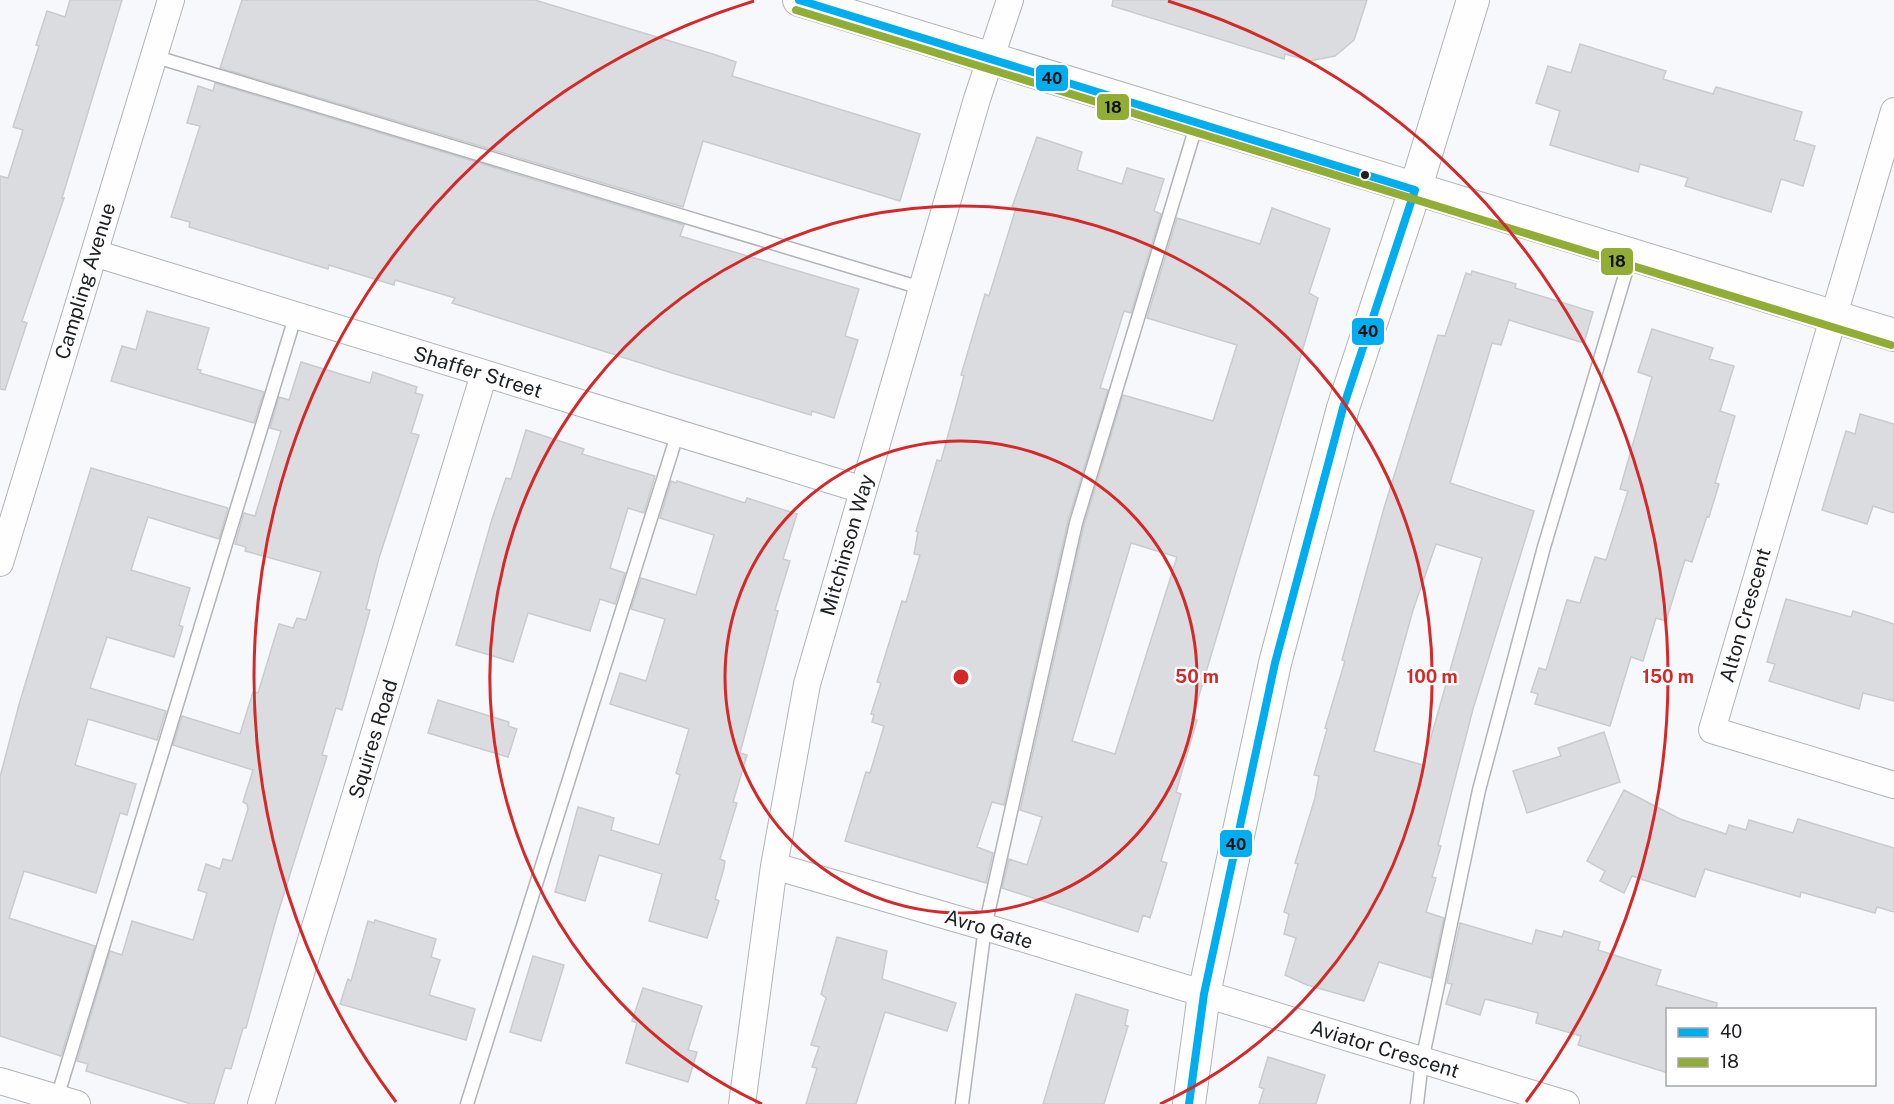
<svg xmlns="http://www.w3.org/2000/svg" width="1894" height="1104" font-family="'Public Sans',sans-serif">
<rect width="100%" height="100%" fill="#f7f8fc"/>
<!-- building -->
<path fill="#dbdcdf" stroke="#cacbce" stroke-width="1.5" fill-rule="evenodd" d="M 70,0 L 122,0 L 62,198 L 64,198 L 22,321 L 27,323 L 5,390 L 0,389 L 0,176 L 8,178 L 23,130 L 13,127 L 39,46 L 36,45 L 47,11 L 65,17 Z
M 242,0 L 535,0 L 716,55 L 736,62 L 732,76 L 920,134 L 900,201 L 703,141 L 683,207 L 220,68 Z
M 1113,0 L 1367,0 L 1354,40 L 1335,56 L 1310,61 L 1285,54 L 1284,59 L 1112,6 Z
M 1580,44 L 1666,71 L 1663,79 L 1713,94 L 1716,87 L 1802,112 L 1794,140 L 1815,146 L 1803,186 L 1781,179 L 1771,212 L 1685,186 L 1688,178 L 1640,164 L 1638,172 L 1550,145 L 1560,111 L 1536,103 L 1548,66 L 1571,73 Z
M 215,83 L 684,225 L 680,236 L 859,289 L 845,336 L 858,340 L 834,418 L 812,411 L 811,415 L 672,373 L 452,303 L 455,298 L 395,280 L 394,285 L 329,265 L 328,269 L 189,227 L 190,222 L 171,217 L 200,126 L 187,123 L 198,86 L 213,91 Z
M 1037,137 L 1082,152 L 1077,170 L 1122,184 L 1127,168 L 1164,179 L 1154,211 L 1161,214 L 1131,313 L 1124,311 L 1100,388 L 1108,390 L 1068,521 L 1004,805 L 992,802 L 977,847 L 993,853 L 986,883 L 845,841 L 866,772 L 870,773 L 884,726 L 872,722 L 874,715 L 871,714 L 881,683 L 877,682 L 902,601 L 906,602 L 920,555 L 914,554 L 918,532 L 916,531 L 937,460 L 941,461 L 964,376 L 961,375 L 985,294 L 989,296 L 1016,208 L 1012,207 Z
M 1272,208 L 1330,229 L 1309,293 L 1318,298 L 1192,719 L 1197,720 L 1176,792 L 1181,794 L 1161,861 L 1167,863 L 1150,918 L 1143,915 L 1138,932 L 1002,888 L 1009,859 L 1027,865 L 1042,817 L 1020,810 L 1084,525 L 1123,395 L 1213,421 L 1237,345 L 1147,318 L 1177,218 L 1260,244 ZM 1131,543 L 1177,557 L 1115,754 L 1072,741 Z
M 1472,271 L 1516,284 L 1515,288 L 1593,312 L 1584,343 L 1509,320 L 1501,345 L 1492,343 L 1450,483 L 1534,511 L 1473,709 L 1438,845 L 1441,846 L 1432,877 L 1436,878 L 1426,912 L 1444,918 L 1431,978 L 1379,962 L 1364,1001 L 1307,985 L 1285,975 L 1296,938 L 1284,934 L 1289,914 L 1284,912 L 1298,864 L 1295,863 L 1315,798 L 1319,776 L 1314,775 L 1327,729 L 1325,728 L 1345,661 L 1342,660 L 1384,508 L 1438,335 L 1445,336 L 1466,273 L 1471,275 ZM 1436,544 L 1482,558 L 1423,765 L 1374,751 L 1413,610 Z
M 147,311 L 209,328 L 197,369 L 201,370 L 200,373 L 264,392 L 254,423 L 111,381 L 122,346 L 136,350 Z
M 1652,329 L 1713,348 L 1709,359 L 1734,366 L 1720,411 L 1735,416 L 1715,483 L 1719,484 L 1709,517 L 1707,516 L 1692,562 L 1685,560 L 1666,621 L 1656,618 L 1643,661 L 1631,657 L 1610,726 L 1535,704 L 1538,694 L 1531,692 L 1539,668 L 1546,670 L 1567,600 L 1580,603 L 1595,557 L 1606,560 L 1628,491 L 1620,489 L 1652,377 L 1638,372 Z
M 301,362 L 370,383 L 373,372 L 417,387 L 415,393 L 423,395 L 411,433 L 419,435 L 379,558 L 366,609 L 370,610 L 342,710 L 336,708 L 322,755 L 327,756 L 277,916 L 246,1028 L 243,1028 L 231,1069 L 225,1068 L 214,1104 L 191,1104 L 86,1071 L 88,1064 L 77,1061 L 110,951 L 122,955 L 132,921 L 193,940 L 207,893 L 198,890 L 206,864 L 220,869 L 223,859 L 232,861 L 248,809 L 247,804 L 243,802 L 253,770 L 173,745 L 182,716 L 240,734 L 253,692 L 258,693 L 279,624 L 293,628 L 297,618 L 306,620 L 321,572 L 245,551 L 246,547 L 235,544 L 244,513 L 255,516 L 281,431 L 270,428 L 279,397 L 289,400 Z
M 1860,414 L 1894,424 L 1894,513 L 1873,506 L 1867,524 L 1822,510 L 1846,431 L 1855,434 Z
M 526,430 L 584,449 L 582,454 L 655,476 L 644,513 L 628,508 L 610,568 L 625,573 L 615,604 L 600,599 L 590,631 L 528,613 L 513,662 L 456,645 L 492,519 L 506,478 L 511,479 Z
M 91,468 L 228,508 L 219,539 L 148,517 L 131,570 L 190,588 L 179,625 L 183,627 L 174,657 L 107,637 L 90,688 L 166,711 L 157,740 L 88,719 L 75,765 L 136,784 L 127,815 L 120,813 L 96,893 L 24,871 L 9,918 L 95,946 L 61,1056 L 0,1036 L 0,777 L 20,701 Z
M 671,481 L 676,483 L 677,481 L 745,503 L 747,498 L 797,514 L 783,559 L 790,561 L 775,610 L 778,611 L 740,753 L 747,755 L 733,802 L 737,803 L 720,859 L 725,861 L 724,868 L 715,899 L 719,901 L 707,938 L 649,921 L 662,874 L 599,855 L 585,901 L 555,892 L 578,807 L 614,818 L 611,830 L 659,845 L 680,775 L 676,773 L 689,729 L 610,704 L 620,673 L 646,681 L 665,619 L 631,609 L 641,578 L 696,595 L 714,535 L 660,518 Z
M 1786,599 L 1851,617 L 1853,611 L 1894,624 L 1894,701 L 1863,693 L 1859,709 L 1769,681 L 1775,664 L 1767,662 Z
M 438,700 L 509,722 L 508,726 L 517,729 L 508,757 L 428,733 Z
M 1604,732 L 1620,782 L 1527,813 L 1513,771 L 1561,756 L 1558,748 Z
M 1624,790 L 1680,819 L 1726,834 L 1729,825 L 1746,830 L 1749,820 L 1793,833 L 1798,819 L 1894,848 L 1894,912 L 1877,907 L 1875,913 L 1801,892 L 1800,897 L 1705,869 L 1695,897 L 1632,876 L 1624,893 L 1600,881 L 1605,871 L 1587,861 Z
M 375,920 L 436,939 L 431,957 L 440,960 L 429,995 L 475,1009 L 466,1040 L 340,1004 L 348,979 L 351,981 L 368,921 L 374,923 Z
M 1460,923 L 1532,944 L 1536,930 L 1562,937 L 1564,931 L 1600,942 L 1598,950 L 1661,970 L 1656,985 L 1717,1003 L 1716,1010 L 1668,1010 L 1668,1073 L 1578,1045 L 1581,1036 L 1536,1023 L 1538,1013 L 1485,999 L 1480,1015 L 1446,1004 L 1452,984 L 1447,983 Z
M 837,937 L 887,951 L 882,979 L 956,1003 L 947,1031 L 885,1012 L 856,1104 L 806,1104 L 817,1068 L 812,1067 L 819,1047 L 811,1045 L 826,998 L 821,994 Z
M 533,956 L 564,965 L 541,1041 L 510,1032 Z
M 643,988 L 702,1006 L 688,1050 L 697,1052 L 688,1082 L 626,1063 L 637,1023 L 632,1021 Z
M 1076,994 L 1128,1010 L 1125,1025 L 1128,1026 L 1104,1104 L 1043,1104 Z
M 1268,1057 L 1325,1075 L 1316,1104 L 1259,1104 L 1264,1089 L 1259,1087 Z"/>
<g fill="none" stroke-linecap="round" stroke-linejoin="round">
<!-- service casing -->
<g stroke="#b3b4b8" stroke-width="15">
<path id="service" d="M 153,56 L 921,288
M 57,1098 L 296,314
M 467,1104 L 678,432
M 962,1104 L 985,927 L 1076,523 L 1197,123
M 1417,1104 L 1422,1061 L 1479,790 L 1544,547 L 1631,255"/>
</g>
<!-- minor casing -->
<g stroke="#b3b4b8" stroke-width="28">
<path id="minor" d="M 1894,111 L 1712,730 L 1894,785
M 94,253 L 863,490
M 0,563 L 171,0
M 774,866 L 985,927 L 1566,1104
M 0,1081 L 77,1104
M 261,1104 L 484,374
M 742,1104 L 774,866 L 807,684 L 977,99 L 1010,0"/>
</g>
<!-- tertiary casing -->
<g stroke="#b3b4b8" stroke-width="34">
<path id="tertiary" d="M 799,0 L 1894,335
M 1189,1104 L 1204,994 L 1275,663 L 1343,408 L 1415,190 L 1473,0"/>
</g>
<!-- service -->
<use href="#service" stroke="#fefeff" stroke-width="12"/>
<!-- minor -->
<use href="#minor" stroke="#fefeff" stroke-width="26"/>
<!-- tertiary -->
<use href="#tertiary" stroke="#fefeff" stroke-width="32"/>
<!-- bus-1 casing -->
<g stroke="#fff" stroke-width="12">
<path id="bus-1" d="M 799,0 L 1415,190 L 1343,408 L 1275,663 L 1204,994 L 1189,1104"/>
</g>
<!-- bus-2 casing -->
<g stroke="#fff" stroke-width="12">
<path id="bus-2" d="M 796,10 L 1891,345"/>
</g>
<!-- bus-1 -->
<use href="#bus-1" stroke="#00aeef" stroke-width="8"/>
<!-- bus-2 -->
<use href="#bus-2" stroke="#92ad36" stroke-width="8"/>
</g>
<!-- distance rings -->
<g fill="none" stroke="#d62828" stroke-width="3">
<circle cx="961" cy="677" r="236"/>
<path d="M762 1104A471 471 0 1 1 1160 1104"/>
<path d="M396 1102A707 707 0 0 1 754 1M1168 1A707 707 0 0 1 1526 1102"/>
</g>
<!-- markers -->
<circle fill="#202124" stroke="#fff" stroke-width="2" cx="1365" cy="175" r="5"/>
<g text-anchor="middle" stroke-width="4.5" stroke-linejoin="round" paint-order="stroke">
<!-- street labels -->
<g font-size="20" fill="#202124" stroke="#fff">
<text transform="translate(85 281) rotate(-73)" y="7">Campling Avenue</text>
<text transform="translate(478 372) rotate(17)" y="7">Shaffer Street</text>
<text transform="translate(847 545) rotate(-74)" y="7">Mitchinson Way</text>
<text transform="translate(1745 615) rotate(-74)" y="7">Alton Crescent</text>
<text transform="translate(373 739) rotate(-73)" y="7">Squires Road</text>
<text transform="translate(989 929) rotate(17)" y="7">Avro Gate</text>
<text transform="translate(1385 1049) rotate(17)" y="7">Aviator Crescent</text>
</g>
</g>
<circle cx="961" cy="677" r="9" fill="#d62828" stroke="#fff" stroke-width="3"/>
<g font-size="18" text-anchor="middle" font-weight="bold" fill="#d62828" stroke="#fff" stroke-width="4.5" stroke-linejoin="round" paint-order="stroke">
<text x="1197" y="683">50 m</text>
<text x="1432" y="683">100 m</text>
<text x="1668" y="683">150 m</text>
</g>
<g stroke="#fff" stroke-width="2">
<rect x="1035" y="64" width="34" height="28" rx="6" fill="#00aeef"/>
<rect x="1096" y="93" width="34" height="28" rx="6" fill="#92ad36"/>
<rect x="1600" y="247" width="34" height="29" rx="6" fill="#92ad36"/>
<rect x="1351" y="317" width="34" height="29" rx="6" fill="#00aeef"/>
<rect x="1219" y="829" width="34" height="29" rx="6" fill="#00aeef"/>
</g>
<g font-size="16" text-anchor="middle" font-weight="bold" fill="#111">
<text x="1052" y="84">40</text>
<text x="1113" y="113">18</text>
<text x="1617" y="267">18</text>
<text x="1368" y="337">40</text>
<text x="1236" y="850">40</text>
</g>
<!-- legend -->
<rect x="1666" y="1008" width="210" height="78" fill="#ffffff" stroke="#a6a6a7" stroke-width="1.5"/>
<rect x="1678" y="1028" width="30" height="9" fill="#00aeef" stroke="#a6a6a7" stroke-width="1.5"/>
<text x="1720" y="1038" font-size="18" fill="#202124">40</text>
<rect x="1678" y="1058" width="30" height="9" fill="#92ad36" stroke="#a6a6a7" stroke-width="1.5"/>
<text x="1720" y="1068" font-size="18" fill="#202124">18</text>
</svg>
